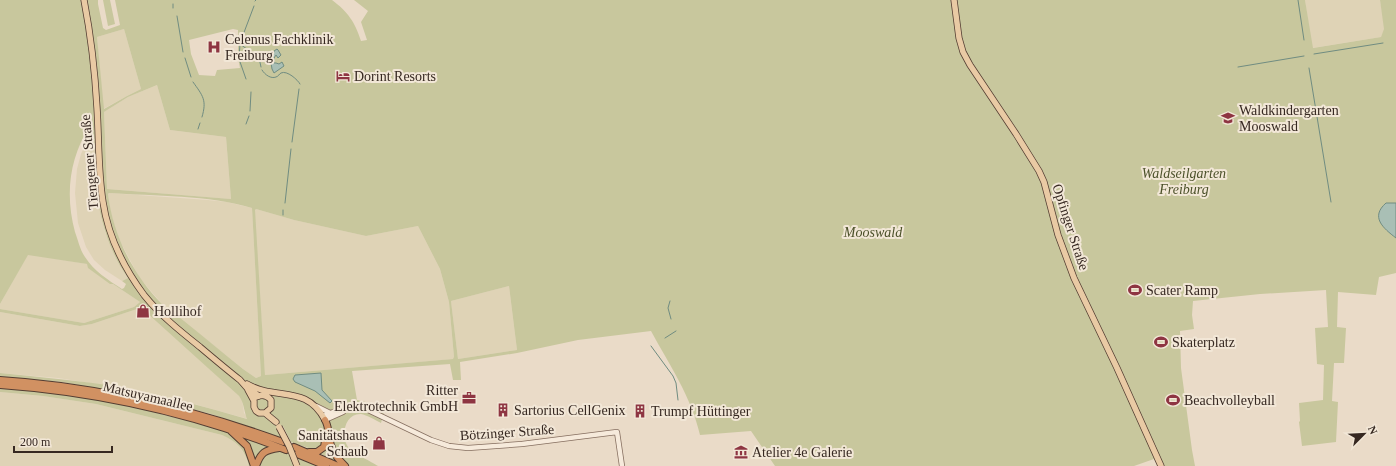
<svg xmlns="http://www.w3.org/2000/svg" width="1396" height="466" font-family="Georgia,serif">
<rect width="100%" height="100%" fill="#eadbc8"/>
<!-- farmland -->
<path fill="#dfd3b6" d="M 1305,0 L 1380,0 L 1385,29 L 1381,37 L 1312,48 Z
M 124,29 L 141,89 L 127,96 L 103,109 L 97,37 Z
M 157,85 L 170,130 L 226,137 L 231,199 L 107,189 L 104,112 L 128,97 Z
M 90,135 L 94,135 L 96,186 L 105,232 L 122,269 L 128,278 L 122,281 L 105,270 L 94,260 L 86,247 L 78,223 L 75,193 L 77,169 L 81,154 Z
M 109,193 L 208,200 L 227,202 L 252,208 L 261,376 L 256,378 L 243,369 L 163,305 L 150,290 L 139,277 L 120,241 L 115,228 L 110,209 L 108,194 Z
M 256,209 L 294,220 L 366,236 L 418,226 L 440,269 L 449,302 L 454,357 L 454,359 L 265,375 L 254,210 Z
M 28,254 L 87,264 L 113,284 L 140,302 L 134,307 L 84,323 L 0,309 L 0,304 Z
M 509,286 L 517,350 L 458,359 L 451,301 Z
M 137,309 L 151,315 L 239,396 L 242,399 L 244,413 L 248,419 L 187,402 L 122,388 L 58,378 L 0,373 L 0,312 L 80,326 L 92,324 Z
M 0,392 L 43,396 L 96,404 L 222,435 L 230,438 L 237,443 L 245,455 L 249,466 L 0,466 Z"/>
<!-- green -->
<path fill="#c8c79d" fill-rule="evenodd" d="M 0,0 L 98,0 L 98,4 L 103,28 L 106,30 L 120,25 L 115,0 L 332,0 C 348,12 355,22 361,41 L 367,40 L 361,22 L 368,11 L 354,0 L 1305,0 L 1313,48 L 1381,37 L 1384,29 L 1380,0 L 1396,0 L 1396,273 L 1379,277 L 1376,295 L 1338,292 L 1337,327 L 1346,328 L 1344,363 L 1334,363 L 1332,401 L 1338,402 L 1336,442 L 1302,446 L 1299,422 L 1300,421 L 1299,403 L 1323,400 L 1324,365 L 1317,364 L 1315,328 L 1328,327 L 1326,290 L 1260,294 L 1193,301 L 1192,315 L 1194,329 L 1180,331 L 1181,368 L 1192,450 L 1195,466 L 1163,466 L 1155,459 L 1158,466 L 1154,459 L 1134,466 L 775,466 L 751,431 L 700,435 C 691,396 670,366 651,331 L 578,340 L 517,353 L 460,362 L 461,380 L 453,380 L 450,364 L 352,371 L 357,400 L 370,403 L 384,412 L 381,423 C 375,420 367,415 361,414 C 344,413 340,438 349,448 C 353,453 372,462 378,466 L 346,466 L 311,449 L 291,442 L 283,426 L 277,429 L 282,438 L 211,414 L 149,398 L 62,382 L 0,377 L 0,373 C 40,377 81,381 121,387 C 163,395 205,407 247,419 C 244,412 244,402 239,396 L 146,312 L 137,309 L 92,324 L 80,326 L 0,312 L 0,309 L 84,323 L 134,307 L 140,302 L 113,284 L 110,284 L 88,268 L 87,264 L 28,255 L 0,304 ZM 124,29 L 141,89 L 127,96 L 104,109 L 97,37 ZM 233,29 L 238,30 L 238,58 L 240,68 L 217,70 L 215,76 L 199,75 L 191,54 L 189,40 ZM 157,85 L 170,130 L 226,137 L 231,199 L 107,189 L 104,112 L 128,97 ZM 90,126 L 93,129 L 90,135 L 94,135 C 95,152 95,169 96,185 C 99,217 109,252 128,278 L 122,281 L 126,284 L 124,288 L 122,289 C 108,280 94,271 85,257 C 80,250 78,240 75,232 C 65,195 69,158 90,126 ZM 109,193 C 155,196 209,195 252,208 L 261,376 L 256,378 L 243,369 C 223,353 204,337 184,321 C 177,315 168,311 162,304 C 133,275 113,235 108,194 ZM 256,209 L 294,220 L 366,236 L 418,226 L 440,269 L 449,302 L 454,357 L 453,359 L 265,375 L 255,210 ZM 509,286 L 517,350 L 458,359 L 451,301 Z
M 103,0 L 110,0 L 115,24 L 108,26 Z
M 0,388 C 76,392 151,410 224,431 L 231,434 L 244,444 L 253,466 C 257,462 262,455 267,452 C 279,447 306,461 317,466 L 249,466 C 245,450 237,441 222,435 L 96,404 L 43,396 L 0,392 Z
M 240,436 L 271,447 L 255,463 C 253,451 248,444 240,436 Z"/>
<!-- water -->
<path fill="#a9bfb5" stroke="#708c81" d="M 277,49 L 278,50 L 281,55 L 278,58 L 276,55 L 274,58 L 274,63 L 276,63 L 279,64 L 282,62 L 284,66 L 274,73 L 272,69 L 271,63 L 267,62 L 266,59 L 266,56 L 269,54 L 272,55 L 274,53 L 274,51 Z
M 1386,203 L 1396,203 L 1396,238 C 1383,228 1370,217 1386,203 Z
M 321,373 L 322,390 L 332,401 L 330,403 L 315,391 L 295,382 L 293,379 L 295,375 Z"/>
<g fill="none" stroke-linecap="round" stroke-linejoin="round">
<!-- stream -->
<path stroke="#708c81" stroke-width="1" d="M 1298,0 L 1304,40
M 255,1 L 256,0
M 173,4 L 173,8
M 177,16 L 183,52
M 240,44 L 259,58 L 261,67
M 1314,54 L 1383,43
M 185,58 L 191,77
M 1238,67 L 1304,56
M 1309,68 L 1331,202
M 262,70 C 265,75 271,79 276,77 C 279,76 279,74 281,73 C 287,70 298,80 300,84
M 246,79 L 239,59 L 240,43 L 254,6
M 193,82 C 203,96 207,100 202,117
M 250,111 L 251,92
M 246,124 L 249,116
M 198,129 L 200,123
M 292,142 L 299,89
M 285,203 L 291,149
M 283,215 L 283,210
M 670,301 L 668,308 L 671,319
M 665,338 L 676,331
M 651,346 L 673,376 L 676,383 L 678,400"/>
<!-- minor casing -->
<g stroke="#856e5f" stroke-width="6">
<path id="minor" d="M 316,406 L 330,413
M 323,416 C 337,410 351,406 366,409 L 431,440 L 449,446 L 468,448 L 522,444 L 617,432 L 622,466
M 325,420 L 343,412"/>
</g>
<!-- major casing -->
<g stroke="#533d32" stroke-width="7">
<path id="major" d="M 84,0 C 91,36 95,72 97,108 C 99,139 98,171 103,202 C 108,236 124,268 144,295 C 160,315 180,331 200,347 C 213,358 226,369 240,380 L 247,388 L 259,396
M 954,0 L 959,38 L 963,52 L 970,65 L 1016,134 L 1039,171 L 1044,182 L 1058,235 L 1074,278 L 1117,368 L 1161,466
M 247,384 C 277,401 306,384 325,420
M 248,390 L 254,401 L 254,407 L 256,411 L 259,413 L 265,413 L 276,422
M 256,397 C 262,394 267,395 271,400 L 271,408 L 265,413"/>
</g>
<!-- highway casing -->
<g stroke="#533d32" stroke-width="8">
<path id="highway" d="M 0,380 C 97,386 192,409 283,442
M 0,385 C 98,392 195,414 286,450
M 325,420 C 328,425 328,430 329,435 C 330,448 335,457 345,466
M 231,431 L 247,446 L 254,466
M 294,447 L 338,466
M 309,452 L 317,452 L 324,447 L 326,435
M 297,454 L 326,466
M 256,466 C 261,452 265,450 279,448"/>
</g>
<!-- minor -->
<use href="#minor" stroke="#f6eadb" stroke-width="4.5"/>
<!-- major -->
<use href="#major" stroke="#e9caa4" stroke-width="5.5"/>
<!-- highway -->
<use href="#highway" stroke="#d19162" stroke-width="6"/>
<!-- major-bridge casing -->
<g stroke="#533d32" stroke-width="7" stroke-linecap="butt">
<path id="major-bridge" d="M 279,427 L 289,446 L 297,466"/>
</g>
<!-- major-bridge -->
<use href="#major-bridge" stroke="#e9caa4" stroke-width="5.5"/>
</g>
<!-- icons -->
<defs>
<g id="hospital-bare" transform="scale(1.08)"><path d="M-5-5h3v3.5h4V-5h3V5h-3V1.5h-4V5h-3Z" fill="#8e3542" stroke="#f2e7d7" stroke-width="2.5" paint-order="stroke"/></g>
<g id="hotel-bare" transform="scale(1.08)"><path d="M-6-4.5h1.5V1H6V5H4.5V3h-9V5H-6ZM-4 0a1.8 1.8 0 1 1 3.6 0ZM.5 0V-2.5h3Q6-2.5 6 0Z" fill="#8e3542" stroke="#f2e7d7" stroke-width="2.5" paint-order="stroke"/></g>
<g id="school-bare" transform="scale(1.08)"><path d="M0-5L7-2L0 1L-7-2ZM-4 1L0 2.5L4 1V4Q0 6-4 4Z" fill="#8e3542" stroke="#f2e7d7" stroke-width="2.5" paint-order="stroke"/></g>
<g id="stadium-bare" transform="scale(1.08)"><path d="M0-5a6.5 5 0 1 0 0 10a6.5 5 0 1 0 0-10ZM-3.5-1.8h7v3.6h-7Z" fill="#8e3542" stroke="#f2e7d7" stroke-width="2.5" paint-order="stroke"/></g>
<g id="shop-bare" transform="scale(1.08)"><path d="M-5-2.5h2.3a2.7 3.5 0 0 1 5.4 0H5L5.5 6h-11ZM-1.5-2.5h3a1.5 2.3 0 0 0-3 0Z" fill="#8e3542" stroke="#f2e7d7" stroke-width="2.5" paint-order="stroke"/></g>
<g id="office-bare" transform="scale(1.08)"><path d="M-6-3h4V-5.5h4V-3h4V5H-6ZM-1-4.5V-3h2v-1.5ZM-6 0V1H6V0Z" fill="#8e3542" stroke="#f2e7d7" stroke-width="2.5" paint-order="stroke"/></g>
<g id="building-bare" transform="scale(1.08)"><path d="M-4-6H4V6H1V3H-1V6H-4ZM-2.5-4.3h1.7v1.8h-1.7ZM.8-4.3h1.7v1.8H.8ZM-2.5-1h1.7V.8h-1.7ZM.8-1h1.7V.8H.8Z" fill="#8e3542" stroke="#f2e7d7" stroke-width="2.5" paint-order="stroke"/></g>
<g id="museum-bare" transform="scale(1.08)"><path d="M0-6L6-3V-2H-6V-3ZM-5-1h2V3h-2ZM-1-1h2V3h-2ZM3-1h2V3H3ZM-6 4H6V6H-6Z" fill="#8e3542" stroke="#f2e7d7" stroke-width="2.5" paint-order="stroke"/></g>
</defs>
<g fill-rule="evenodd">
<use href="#hospital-bare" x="214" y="47"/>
<use href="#hotel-bare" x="343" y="76"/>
<use href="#school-bare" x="1228" y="118"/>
<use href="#stadium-bare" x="1135" y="290"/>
<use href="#shop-bare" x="143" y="311"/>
<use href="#stadium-bare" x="1161" y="342"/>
<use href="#office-bare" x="469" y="398"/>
<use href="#stadium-bare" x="1173" y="400"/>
<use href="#building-bare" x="503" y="410"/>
<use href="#building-bare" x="640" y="411"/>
<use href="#shop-bare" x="379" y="443"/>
<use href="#museum-bare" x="741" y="452"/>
</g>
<g text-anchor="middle" stroke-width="4" stroke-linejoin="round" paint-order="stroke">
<!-- poi labels -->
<g font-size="14" fill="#362821" stroke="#f2e7d7" text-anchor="start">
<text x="225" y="44">Celenus Fachklinik<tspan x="225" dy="16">Freiburg</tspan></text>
<text x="354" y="81">Dorint Resorts</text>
<text x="1239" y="115">Waldkindergarten<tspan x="1239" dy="16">Mooswald</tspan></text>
<text x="1146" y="295">Scater Ramp</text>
<text x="154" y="316">Hollihof</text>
<text x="1172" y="347">Skaterplatz</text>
<text x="458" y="395" text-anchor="end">Ritter<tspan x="458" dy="16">Elektrotechnik GmbH</tspan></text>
<text x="1184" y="405">Beachvolleyball</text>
<text x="514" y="415">Sartorius CellGenix</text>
<text x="651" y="416">Trumpf Hüttinger</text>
<text x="368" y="440" text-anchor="end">Sanitätshaus<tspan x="368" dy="16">Schaub</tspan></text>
<text x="752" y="457">Atelier 4e Galerie</text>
</g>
<!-- street labels -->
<g font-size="14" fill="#362821" stroke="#f2e7d7">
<text transform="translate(89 162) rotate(-95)" y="5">Tiengener Straße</text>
<text transform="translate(1071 227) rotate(72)" y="5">Opfinger Straße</text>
<text transform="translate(148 396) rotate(13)" y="5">Matsuyamaallee</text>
<text transform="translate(507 432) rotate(-4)" y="5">Bötzinger Straße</text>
</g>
<!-- park labels -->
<g font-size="14" font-style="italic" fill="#4c512a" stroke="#f2e7d7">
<text x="1184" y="178">Waldseilgarten<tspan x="1184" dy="16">Freiburg</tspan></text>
<text x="873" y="237">Mooswald</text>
</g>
</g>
<!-- north arrow -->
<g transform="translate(1364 434) rotate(66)" stroke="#f2e7d7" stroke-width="3" paint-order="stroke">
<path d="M0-3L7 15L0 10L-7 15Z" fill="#362821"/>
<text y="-6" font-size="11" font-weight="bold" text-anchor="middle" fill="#362821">N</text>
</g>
<!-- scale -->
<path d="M14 446v6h98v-6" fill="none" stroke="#362821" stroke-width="2"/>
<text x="20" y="446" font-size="12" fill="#362821" stroke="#f2e7d7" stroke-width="3" paint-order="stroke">200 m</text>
</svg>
